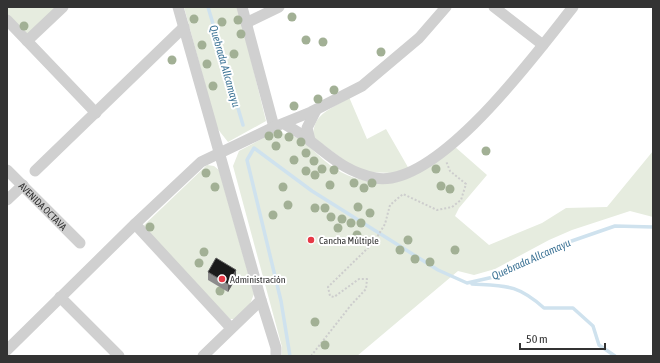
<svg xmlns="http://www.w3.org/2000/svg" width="660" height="363" font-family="'Asap Condensed',sans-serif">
<rect width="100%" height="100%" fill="#fff"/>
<!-- green -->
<path fill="#e6ecdf" d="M 7,7 L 58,7 L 27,35 L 7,14 Z
M 184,7 L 238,7 L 266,121 L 228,142 L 217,128 Z
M 349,97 L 367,139 L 386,129 L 409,169 L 396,173 L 360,172 L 313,137 C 313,112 332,110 349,97 Z
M 273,133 C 302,132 309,149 330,165 C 353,183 390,188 417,174 C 430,167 442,155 454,146 L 487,175 L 459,208 L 455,216 L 489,245 L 542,223 L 566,208 L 607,207 L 653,151 L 653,217 L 630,211 L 572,230 L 549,240 L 495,269 L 474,275 L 458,271 L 357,356 L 282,356 L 282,347 L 233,166 L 239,151 Z
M 207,165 L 214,166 L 219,170 L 254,294 L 250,304 L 235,319 L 230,319 L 141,228 Z"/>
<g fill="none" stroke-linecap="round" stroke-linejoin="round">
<!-- stream -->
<path stroke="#cfe2ee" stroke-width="3.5" d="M 208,7 L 243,125
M 472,284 C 506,286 517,284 544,308 L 573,308 L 593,326 L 599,345 L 615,356
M 290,356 L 281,301 L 247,160 L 254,148 L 312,191 L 438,270 L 467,283 L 498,276 L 563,244 L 615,226 L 653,227"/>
<!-- path -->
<path stroke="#cdcdcd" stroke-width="2" stroke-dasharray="2 2" stroke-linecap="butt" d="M 311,356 L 351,305 L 366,289 L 367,279 L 359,279 L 334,297 L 330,296 L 328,287 L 374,242 L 385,224 L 390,205 L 403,194 L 437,210 L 452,207 L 461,200 L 466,184 L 450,171 L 446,161"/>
<!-- minor -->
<g stroke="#d0d0d0" stroke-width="11">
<path d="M 178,7 L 261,300 L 276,348 L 276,356"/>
<path d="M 242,7 L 274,127"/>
<path d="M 494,7 L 543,45"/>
<path d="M 7,20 L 96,113"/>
<path d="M 246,23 L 279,7"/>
<path d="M 27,41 L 63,7"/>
<path d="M 285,124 C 293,130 303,134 310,141 C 333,158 346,172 375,178 C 437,190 538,51 573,7"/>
<path d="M 310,140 L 307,128 L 316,110"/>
<path id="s1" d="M 7,170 L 80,243"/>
<path d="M 35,171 L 184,27"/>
<path d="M 7,200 L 23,185"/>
<path d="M 135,224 L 231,328"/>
<path d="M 60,297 L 119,356"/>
<path d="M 7,350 L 135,224 L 201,162 L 274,127 L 311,112 L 362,86 L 419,38 L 446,7"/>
<path d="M 203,356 L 261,300"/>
</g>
</g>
<!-- trees -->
<g fill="#a2b095">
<circle cx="292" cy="17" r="4.5"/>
<circle cx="194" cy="19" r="4.5"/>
<circle cx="238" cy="20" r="4.5"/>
<circle cx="222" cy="22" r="4.5"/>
<circle cx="24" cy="26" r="4.5"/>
<circle cx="241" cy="34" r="4.5"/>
<circle cx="306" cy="40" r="4.5"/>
<circle cx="323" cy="42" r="4.5"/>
<circle cx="202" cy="45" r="4.5"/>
<circle cx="381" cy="52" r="4.5"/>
<circle cx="234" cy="54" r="4.5"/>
<circle cx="172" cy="60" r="4.5"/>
<circle cx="207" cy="64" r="4.5"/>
<circle cx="213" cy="86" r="4.5"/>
<circle cx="334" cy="90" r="4.5"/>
<circle cx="318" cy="99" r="4.5"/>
<circle cx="294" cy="106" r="4.5"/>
<circle cx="278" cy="134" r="4.5"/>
<circle cx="269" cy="136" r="4.5"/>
<circle cx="289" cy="137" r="4.5"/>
<circle cx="301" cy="142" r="4.5"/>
<circle cx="276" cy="146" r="4.5"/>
<circle cx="486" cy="151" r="4.5"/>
<circle cx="306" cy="153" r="4.5"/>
<circle cx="294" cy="160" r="4.5"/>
<circle cx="314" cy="161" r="4.5"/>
<circle cx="322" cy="169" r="4.5"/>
<circle cx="436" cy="169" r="4.5"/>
<circle cx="334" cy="170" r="4.5"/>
<circle cx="306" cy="171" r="4.5"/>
<circle cx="206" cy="173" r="4.5"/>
<circle cx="315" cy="175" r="4.5"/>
<circle cx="354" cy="183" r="4.5"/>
<circle cx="372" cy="183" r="4.5"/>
<circle cx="330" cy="185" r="4.5"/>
<circle cx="441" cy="186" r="4.5"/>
<circle cx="215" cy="187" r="4.5"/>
<circle cx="283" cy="187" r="4.5"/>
<circle cx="364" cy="188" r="4.5"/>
<circle cx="450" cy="189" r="4.5"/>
<circle cx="288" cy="205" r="4.5"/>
<circle cx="358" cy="207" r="4.5"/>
<circle cx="315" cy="208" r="4.5"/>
<circle cx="325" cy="208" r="4.5"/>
<circle cx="370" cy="213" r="4.5"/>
<circle cx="273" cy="215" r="4.5"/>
<circle cx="331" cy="217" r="4.5"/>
<circle cx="342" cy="219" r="4.5"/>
<circle cx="351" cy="223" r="4.5"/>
<circle cx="361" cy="223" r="4.5"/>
<circle cx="150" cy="227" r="4.5"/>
<circle cx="338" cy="228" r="4.5"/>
<circle cx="357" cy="235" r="4.5"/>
<circle cx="408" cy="240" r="4.5"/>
<circle cx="400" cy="250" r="4.5"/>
<circle cx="455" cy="250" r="4.5"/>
<circle cx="204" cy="252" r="4.5"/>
<circle cx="415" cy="259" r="4.5"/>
<circle cx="430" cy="262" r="4.5"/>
<circle cx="199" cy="263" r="4.5"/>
<circle cx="220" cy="291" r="4.5"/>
<circle cx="315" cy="322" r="4.5"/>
<circle cx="325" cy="345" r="4.5"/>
</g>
<!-- wall -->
<path fill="#8c8c8c" d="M 208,272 L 236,278 L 228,292 L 208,280 Z"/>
<!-- shaded-wall -->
<path fill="#5f5f5f" d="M 236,270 L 236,278 L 228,292 L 228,284 Z"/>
<!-- building -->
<path fill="#1a1a1a" stroke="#5f5f5f" d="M 216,258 L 236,270 L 228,284 L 208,272 Z"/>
<!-- markers -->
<g fill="#e63946" stroke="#fff" stroke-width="1.5">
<circle cx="311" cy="240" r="4"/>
<circle cx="222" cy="279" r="4"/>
</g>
<g text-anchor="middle" stroke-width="4" stroke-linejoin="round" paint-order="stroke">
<!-- street labels -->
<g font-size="10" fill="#333" stroke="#fff">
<text dy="4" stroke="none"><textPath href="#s1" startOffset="51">AVENIDA OCTAVA</textPath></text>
</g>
<!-- poi labels -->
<g font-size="10" fill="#333" stroke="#fff" text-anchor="start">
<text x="319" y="244">Cancha Múltiple</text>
<text x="230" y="283">Administración</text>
</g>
<!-- water labels -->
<g font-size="11" font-style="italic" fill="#3f7597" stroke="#fff">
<text transform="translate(225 66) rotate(74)" y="4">Quebrada Allcamayu</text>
<text transform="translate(531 259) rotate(-24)" y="4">Quebrada Allcamayu</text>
</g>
</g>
<!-- border -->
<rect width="660" height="363" fill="none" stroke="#333333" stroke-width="16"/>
<!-- scale -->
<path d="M520 343v6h85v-6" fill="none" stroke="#333333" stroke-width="2"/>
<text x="526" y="343" font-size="12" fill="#333333" stroke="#ffffff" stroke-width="3" paint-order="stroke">50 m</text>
</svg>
